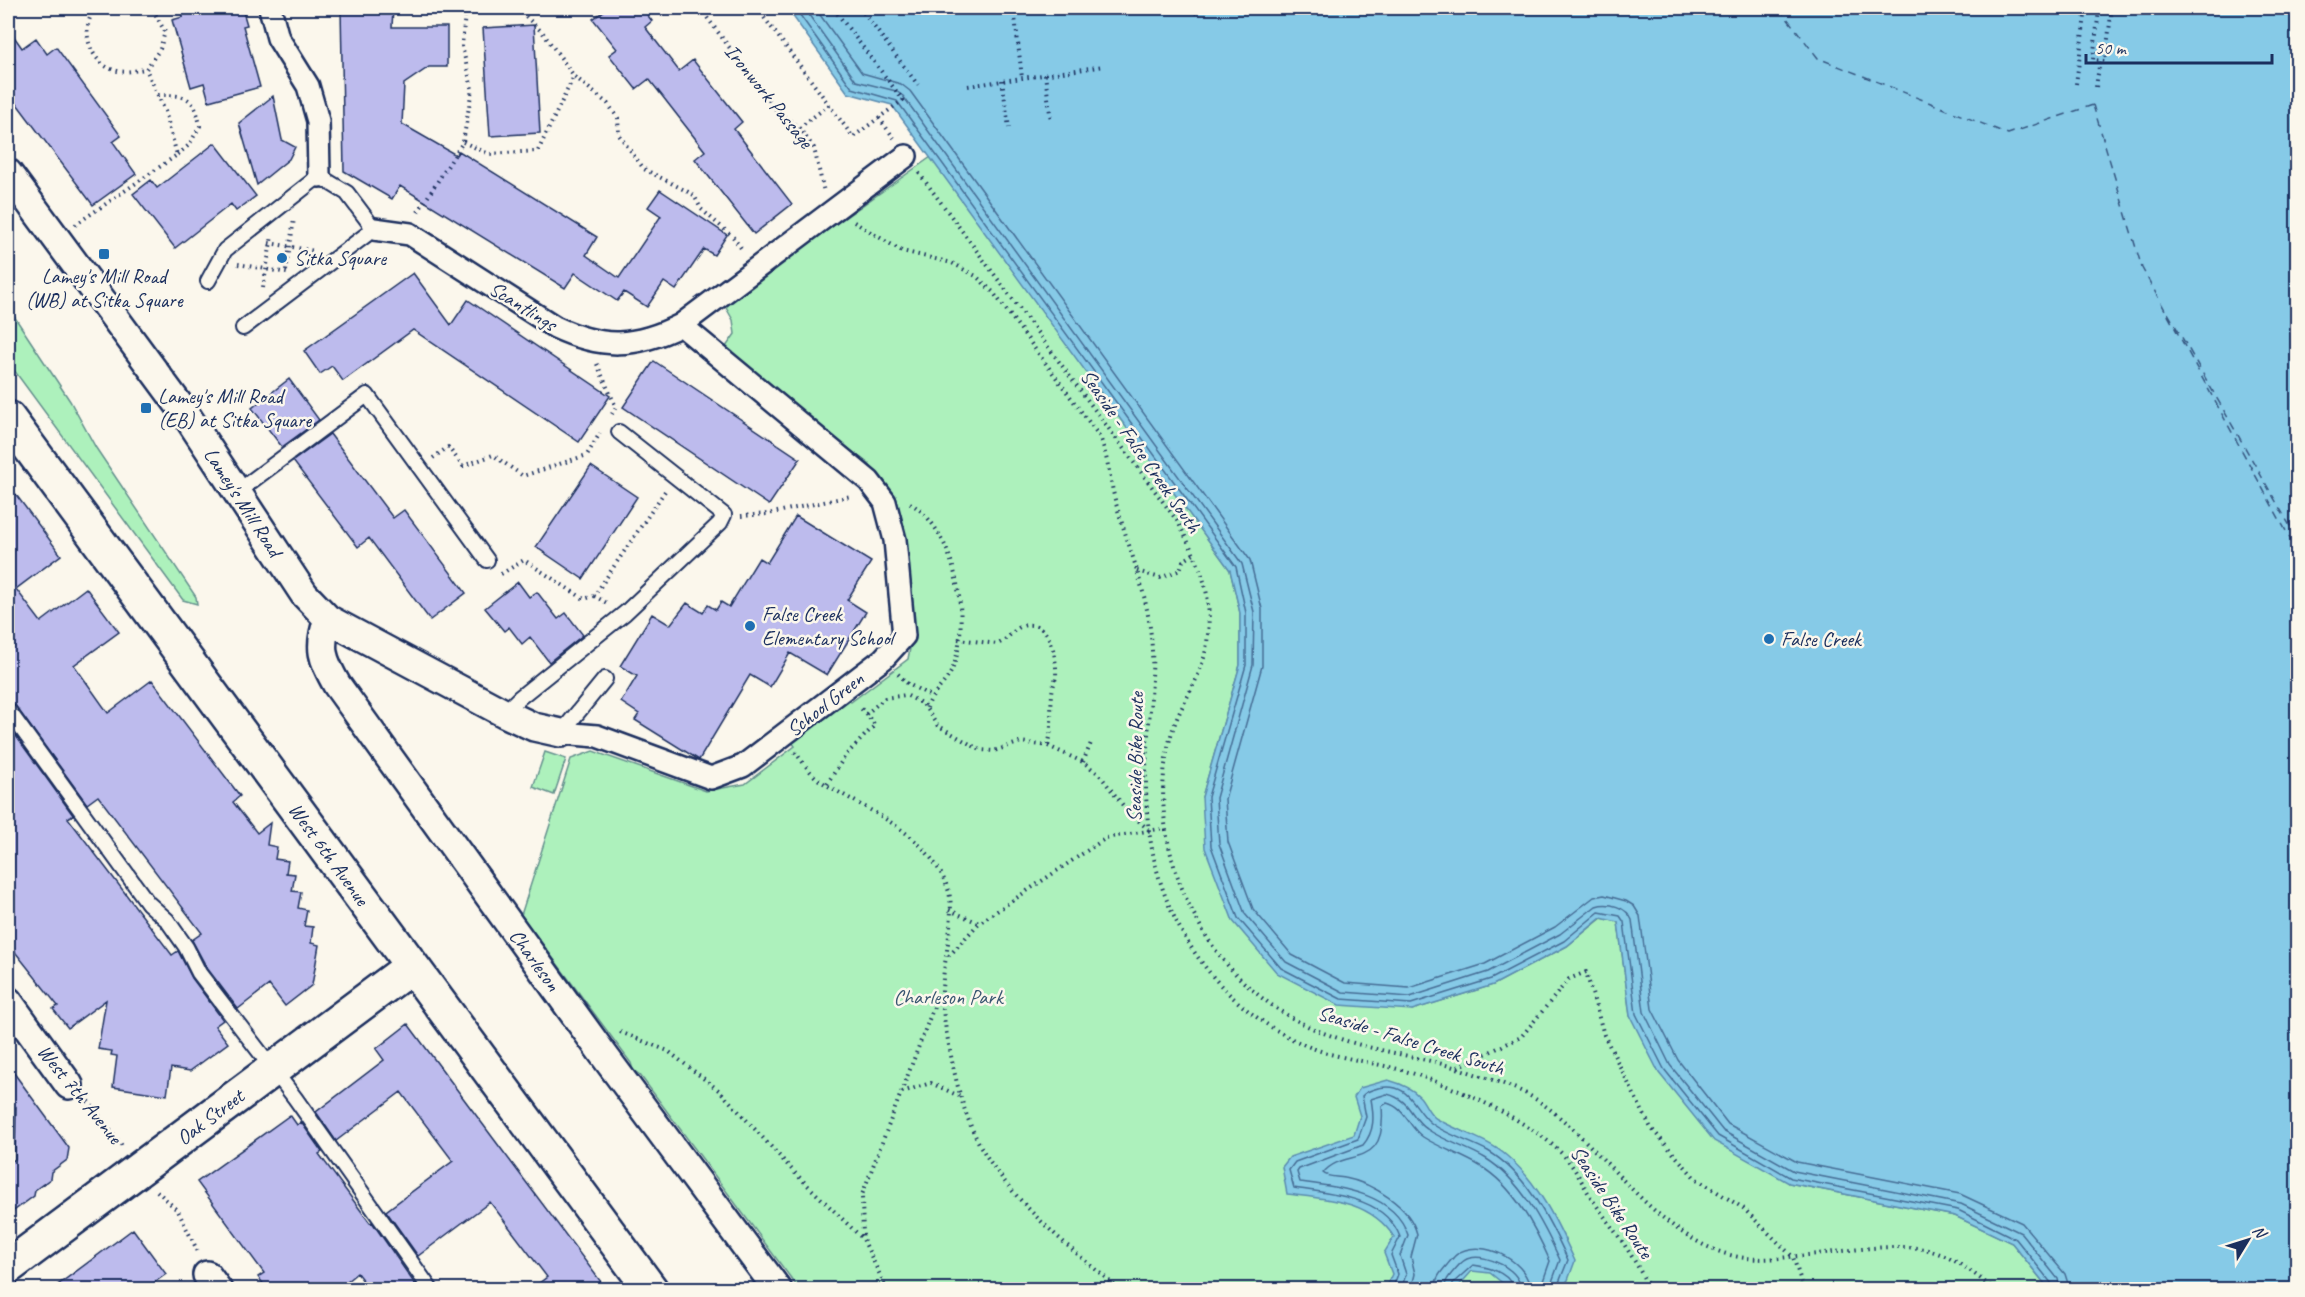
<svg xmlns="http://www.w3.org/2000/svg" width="2305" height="1297" font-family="Caveat,sans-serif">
<rect width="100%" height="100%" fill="#fbf7ec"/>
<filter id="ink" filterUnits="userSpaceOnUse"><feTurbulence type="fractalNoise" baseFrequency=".0167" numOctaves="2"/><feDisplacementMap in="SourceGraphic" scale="12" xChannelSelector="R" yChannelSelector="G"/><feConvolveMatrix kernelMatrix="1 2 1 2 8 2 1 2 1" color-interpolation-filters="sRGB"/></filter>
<g filter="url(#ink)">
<!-- green -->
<path fill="#adf1bc" stroke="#64908d" stroke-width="1.5" d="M 931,157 L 1230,570 L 1240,613 L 1240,665 L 1202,797 L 1412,1010 L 1493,985 L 1567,946 L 1602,918 L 1618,922 L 1630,1016 L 1789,1183 L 1955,1216 L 2012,1243 L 2049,1289 L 799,1289 L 640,1075 L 633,1070 L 631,1063 L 521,915 L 571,759 L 593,751 L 706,791 L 745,784 L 795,746 L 791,741 L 847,697 L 851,702 L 908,659 L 911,643 L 884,486 L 869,464 L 758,381 L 723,351 L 735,334 L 733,320 L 725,306 L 762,276 Z
M 8,307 L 70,401 L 96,448 L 196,597 L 197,604 L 183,600 L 8,362 Z
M 545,752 L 566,759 L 554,795 L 533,787 Z"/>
<!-- water -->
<path fill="#86cae7" stroke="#5b8cb0" stroke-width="1.5" d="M 787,8 L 2297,8 L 2297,1289 L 2049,1289 L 2012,1243 L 1955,1216 L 1789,1183 L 1714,1141 L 1659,1073 L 1630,1016 L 1618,922 L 1601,918 L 1567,946 L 1493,985 L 1412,1010 L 1339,1005 L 1277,973 L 1233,921 L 1205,848 L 1202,797 L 1240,665 L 1240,613 L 1230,570 L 892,105 L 848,93 Z
M 1388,1080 C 1399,1083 1412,1088 1420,1097 C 1426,1104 1429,1115 1437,1119 C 1460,1132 1487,1139 1507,1156 C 1539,1183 1558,1224 1575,1261 L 1568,1280 L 1560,1289 L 1510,1289 L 1490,1273 L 1472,1271 L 1456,1289 L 1385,1289 L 1392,1274 L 1384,1253 L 1394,1237 C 1370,1200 1328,1199 1287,1194 L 1282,1167 L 1290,1157 L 1354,1135 L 1360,1116 L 1354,1097 L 1360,1088 Z"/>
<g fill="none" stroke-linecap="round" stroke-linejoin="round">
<!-- shore -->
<path stroke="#466d95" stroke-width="1.5" d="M 795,8 L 852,88 L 897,101 L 1236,567 L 1246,613 L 1246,665 L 1208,797 L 1211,846 L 1238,918 L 1281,968 L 1341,999 L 1411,1004 L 1491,979 L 1564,941 L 1599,912 L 1620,916 L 1624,922 L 1636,1014 L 1664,1069 L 1718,1136 L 1791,1178 L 1958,1210 L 2016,1239 L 2052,1284 L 2053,1290
M 804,8 L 856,81 L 896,91 L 903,96 L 1242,564 L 1254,612 L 1253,665 L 1216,798 L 1219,844 L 1245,914 L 1286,962 L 1343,992 L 1410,997 L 1488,972 L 1560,934 L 1596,906 C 1609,902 1627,907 1632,920 L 1644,1012 L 1670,1065 L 1723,1131 L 1794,1171 L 1961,1204 L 2021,1233 L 2058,1279 L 2061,1290
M 815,8 L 862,73 L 901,84 L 910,91 L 1250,560 L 1262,609 L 1262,666 L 1225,799 L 1228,842 L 1253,909 L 1292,955 L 1345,983 L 1409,988 L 1485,964 L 1555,927 L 1594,897 L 1604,895 L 1626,901 L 1634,906 L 1640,916 L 1652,1009 L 1678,1060 L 1728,1124 L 1797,1162 L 1960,1194 L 2022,1223 L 2065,1274 L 2070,1290
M 1392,1290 L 1398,1274 L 1391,1255 L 1400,1237 C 1385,1196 1330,1194 1294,1188 L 1289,1170 L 1295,1162 L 1358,1139 L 1366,1117 L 1362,1096 C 1366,1091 1372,1090 1378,1088 C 1410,1081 1413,1108 1431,1123 C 1443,1133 1472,1142 1488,1151 C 1527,1174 1550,1221 1568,1260 L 1556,1290
M 1401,1290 L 1406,1274 L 1400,1256 L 1408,1235 C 1394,1192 1338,1187 1300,1182 L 1297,1172 L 1299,1169 L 1363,1145 C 1375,1131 1374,1116 1371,1099 L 1387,1094 C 1412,1100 1410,1118 1427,1129 C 1444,1141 1467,1147 1485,1158 C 1521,1180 1543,1223 1560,1260 L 1549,1290
M 1411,1290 L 1415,1274 L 1411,1257 L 1417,1234 C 1410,1206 1372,1183 1345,1178 C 1337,1176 1328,1178 1323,1173 C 1345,1146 1387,1173 1382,1106 L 1387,1103 C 1406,1108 1408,1127 1423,1137 C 1440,1148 1462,1155 1480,1166 C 1514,1186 1535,1227 1550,1261 L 1540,1290
M 1435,1290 C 1435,1279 1440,1273 1447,1265 C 1452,1259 1457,1252 1465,1250 C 1489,1242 1529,1263 1530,1290
M 1444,1290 C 1445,1282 1447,1279 1452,1273 C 1457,1268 1462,1259 1470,1258 C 1488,1254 1520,1269 1521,1290
M 1452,1290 L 1453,1283 L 1473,1265 C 1487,1267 1511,1272 1513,1290"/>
<!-- ferry -->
<path stroke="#365680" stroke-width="1.5" stroke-dasharray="8 6" stroke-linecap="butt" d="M 1779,8 L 1818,58 L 2008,134 L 2093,105
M 2093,105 L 2142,268 L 2298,553
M 2168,313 L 2298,540"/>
</g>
<!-- building -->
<path fill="#bdbbed" stroke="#1b2f5e" stroke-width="1.5" d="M 181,8 L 242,8 L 247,25 L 243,26 L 260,87 L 209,101 L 204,83 L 191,87 L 172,20 L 183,17 Z
M 341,8 L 393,8 L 392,27 L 447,27 L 447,67 L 429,67 L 404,84 L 402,124 L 456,155 L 459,151 L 597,237 L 586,255 L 619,278 L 661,216 L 648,207 L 660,190 L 727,235 L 714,255 L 704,249 L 676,290 L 664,282 L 647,307 L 624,292 L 617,301 L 575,273 L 565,288 L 400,186 L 392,199 L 344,171 Z
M 608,8 L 642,8 L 652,21 L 645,27 L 679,71 L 693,60 L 742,122 L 734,129 L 792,204 L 754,234 L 695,159 L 705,151 L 649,79 L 636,89 L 609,55 L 617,49 L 593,19 Z
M 534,25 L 540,133 L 490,136 L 483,28 Z
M 8,28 L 22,48 L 36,38 L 47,54 L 56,47 L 121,136 L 113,142 L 136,174 L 93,205 L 8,92 Z
M 273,96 L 282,140 L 295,147 L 289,159 L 257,185 L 239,123 Z
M 215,143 L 256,196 L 236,211 L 231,204 L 175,248 L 133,194 L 151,180 L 157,188 Z
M 413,273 L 451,325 L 468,300 L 610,396 L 579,442 L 413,330 L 343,381 L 332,366 L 320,374 L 304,351 Z
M 654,361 L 800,459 L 769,505 L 623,407 Z
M 289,379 L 319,420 L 282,447 L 252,408 Z
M 330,434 L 393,518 L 404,510 L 466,593 L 430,620 L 369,538 L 358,547 L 293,461 Z
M 591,466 L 637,497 L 583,579 L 536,547 Z
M 8,484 L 61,555 L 16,589 L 41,622 L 86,588 L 119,632 L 74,665 L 108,713 L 152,680 L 240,796 L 233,802 L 257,833 L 270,823 L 267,845 L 277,847 L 275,859 L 288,861 L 286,873 L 295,874 L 292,891 L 301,892 L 298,908 L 307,910 L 304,926 L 313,927 L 311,943 L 319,945 L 312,985 L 285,1006 L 269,985 L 238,1009 L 207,968 L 192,940 L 202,933 L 98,796 L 87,804 L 15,705 L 8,701 Z
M 796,516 L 871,562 L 847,600 L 866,612 L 827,675 L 790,653 L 770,687 L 750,675 L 699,760 L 635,720 L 639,714 L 621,702 L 637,676 L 620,666 L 652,614 L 670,625 L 687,603 L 703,613 L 708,605 L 716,610 L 721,602 L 729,607 L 759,558 L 767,563 Z
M 518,582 L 529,597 L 537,592 L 558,619 L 566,613 L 583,635 L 549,662 L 530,637 L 522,644 L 509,627 L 504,631 L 485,608 Z
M 8,725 L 73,815 L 68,818 L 172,955 L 178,951 L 192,978 L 223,1020 L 215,1026 L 228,1043 L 190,1071 L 171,1068 L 167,1095 L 113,1087 L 117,1056 L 111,1055 L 112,1051 L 98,1049 L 106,1000 L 68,1028 L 53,1009 L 58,1006 L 8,943 Z
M 408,1024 L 502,1150 L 607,1290 L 530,1290 L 547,1277 L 490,1202 L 418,1256 L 386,1211 L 453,1161 L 401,1092 L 336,1141 L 316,1112 L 384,1060 L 376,1049 Z
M 8,1065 L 69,1148 L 67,1160 L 51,1172 L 50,1179 L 35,1190 L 34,1196 L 8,1215 L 8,1164 L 15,1159 L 16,1107 L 8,1113 Z
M 290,1115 L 297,1125 L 301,1122 L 322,1152 L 319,1154 L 370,1223 L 372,1222 L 419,1290 L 370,1290 L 357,1273 L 336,1290 L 268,1290 L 258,1277 L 264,1273 L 197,1182 Z
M 133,1229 L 166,1274 L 144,1290 L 51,1290 Z"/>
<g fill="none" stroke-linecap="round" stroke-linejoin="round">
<!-- service casing -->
<g stroke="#1b2f5e" stroke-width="18">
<path id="service" d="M 208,281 L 225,250 L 319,176 L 347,193 L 374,229 L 243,328
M 237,492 L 367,395 L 487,560
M 8,710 L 148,903 L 167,920 L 186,947 L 199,973 L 295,1098 L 431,1290
M 504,713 L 519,698 L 625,613 L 720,523 L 724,515 L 619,432
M 561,733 L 605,679"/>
</g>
<!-- pedestrian casing -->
<g stroke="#1b2f5e" stroke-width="26">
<path id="pedestrian" d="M 270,8 L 278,38 L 308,86 L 318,121 L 319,176
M 374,229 L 410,234 L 555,327 C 602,349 635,348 681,325 L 906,156
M 561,733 L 597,736 L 711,778 L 743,766 L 883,659 L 904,636 L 895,540 L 885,502 L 869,481 L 681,325"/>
</g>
<!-- minor casing -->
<g stroke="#1b2f5e" stroke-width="32">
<path id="minor" d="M 8,173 L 185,413 L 304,594 L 328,619 L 504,713 L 534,727 L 561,733
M 328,619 C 318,648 322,659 337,685 L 603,1054 L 778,1290
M 8,1001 L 69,1085
M 207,1275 L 218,1290"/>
</g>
<!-- secondary casing -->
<g stroke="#1b2f5e" stroke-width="38">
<path id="secondary" d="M 8,418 L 651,1290
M 8,1267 L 412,966"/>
</g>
<!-- path -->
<path stroke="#1b2f5e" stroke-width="4" stroke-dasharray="1.5 4.5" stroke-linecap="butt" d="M 96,8 C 78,28 90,66 118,71 C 127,73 137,70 146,69 L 160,49 L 165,32 L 152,8
M 517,8 L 543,33 L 574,76 L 608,104 L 618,118 L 619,135 L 644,169 L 694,195 L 701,209 L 733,237 L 743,251
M 700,8 L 776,110 L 799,128 L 814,148 L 824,192
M 757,8 L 853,137 L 903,100 L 833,8
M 860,8 L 918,85
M 1014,8 L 1022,78
M 1184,8 L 1199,14
M 1045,74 L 1051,121
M 1002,80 L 1009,128
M 2076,84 L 2086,8 L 2099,10 L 2093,60 L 2105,61 L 2112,8
M 968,86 L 1104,66
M 2096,87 L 2100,60
M 158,95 C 186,95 195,96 200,126 L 189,145 L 177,155
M 879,118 L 894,138
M 804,124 L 829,105
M 463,142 L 489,154 L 538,151 L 574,76
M 919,173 L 1178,522 C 1191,548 1206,575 1208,604 C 1210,620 1208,648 1202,664 C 1195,687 1179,708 1172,732 C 1153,795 1166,864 1197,920 C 1225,974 1274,1016 1332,1036 C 1378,1053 1429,1057 1475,1074 C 1496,1081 1518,1088 1537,1100 C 1602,1143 1652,1234 1730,1255 C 1753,1261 1774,1259 1797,1256 C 1835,1253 1879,1244 1918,1248 C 1945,1251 1974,1272 1994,1290
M 418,212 L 463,142 L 472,89 L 462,46 L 465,13 L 477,8
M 854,222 L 902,251 L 952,263 L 976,276 L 993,292 L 1100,437 C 1109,460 1110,484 1117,507 C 1131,554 1150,600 1152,650 C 1154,695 1145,740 1146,785 C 1146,849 1163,912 1203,964 C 1233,1005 1281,1040 1330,1054 C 1354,1060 1378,1064 1402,1070 C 1449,1084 1532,1120 1565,1157 C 1576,1169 1583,1185 1592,1199 C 1613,1230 1635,1255 1649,1290
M 75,225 L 177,155 L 165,111 L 146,69
M 269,243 L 315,251
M 238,264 L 287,273
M 286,271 L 294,219
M 263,288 L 272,236
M 597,364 L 616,407 L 612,414
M 433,458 L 448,447 L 463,466 L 493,455 L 523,476 L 587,455 L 600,433
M 910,503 C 957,531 972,623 952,670 C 945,685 932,692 927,708
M 741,516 L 768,514 L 851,496
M 1137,571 L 1160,578 L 1180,570 L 1183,561 L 1194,554
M 501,574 L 524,560 L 584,599 L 594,596 L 665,491
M 594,596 L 607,603
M 958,639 L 997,644 C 1011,639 1015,623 1032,625 C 1052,627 1057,661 1056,676 C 1055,683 1052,688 1052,695 C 1050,712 1053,728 1048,746
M 898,674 L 908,684 L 931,696
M 866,714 L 885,698 L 906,695 L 923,704 L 937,725 L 980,750 L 994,751 L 1021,742 L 1048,746 L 1083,762 L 1099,774 L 1128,812 L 1148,829
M 795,752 C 802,761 810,773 819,780 C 867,812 926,829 948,889 C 957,915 942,966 942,993 C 942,1015 948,1039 952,1061 C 958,1090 966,1120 981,1147 C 1014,1204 1070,1248 1120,1290
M 1083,762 L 1091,743
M 827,784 L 845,756 L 875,725 L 859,706
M 949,910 L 979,923
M 949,956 L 979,923 L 1106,838 L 1165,828
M 620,1032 L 668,1051 L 721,1092 L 795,1173 L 863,1239
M 1458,1067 L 1521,1037 L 1569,979 L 1586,972 L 1604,1035 L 1651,1128 L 1695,1178 L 1743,1208 L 1793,1257 L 1804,1290
M 902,1092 L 931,1083 L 959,1096
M 88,1101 L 123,1147
M 157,1191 L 178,1211 L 199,1254
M 887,1290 L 863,1239 L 862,1195 L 933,1009 L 942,993"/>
<!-- service -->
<use href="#service" stroke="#fbf7ec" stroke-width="14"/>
<!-- pedestrian -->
<use href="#pedestrian" stroke="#fbf7ec" stroke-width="21"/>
<!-- minor -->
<use href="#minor" stroke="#fbf7ec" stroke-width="27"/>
<!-- secondary -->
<use href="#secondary" stroke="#fbf7ec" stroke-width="33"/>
</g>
</g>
<!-- markers -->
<g fill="#1f6fb2" stroke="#fbf7ec" stroke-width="2">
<rect x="98" y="248" width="12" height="12" rx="3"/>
<circle cx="282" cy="258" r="6"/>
<rect x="140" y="402" width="12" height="12" rx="3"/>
<circle cx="750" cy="626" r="6"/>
<circle cx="1769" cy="639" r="6"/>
</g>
<g text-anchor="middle" stroke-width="5" stroke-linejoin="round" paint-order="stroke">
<!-- street labels -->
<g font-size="21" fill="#1b2f5e" stroke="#fbf7ec">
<text transform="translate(769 96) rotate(51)" y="7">Ironwork Passage</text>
<text transform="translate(523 306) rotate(32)" y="7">Scantlings</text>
<text transform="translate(1141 451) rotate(55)" y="7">Seaside - False Creek South</text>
<text transform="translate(243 502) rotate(57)" y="7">Lamey's Mill Road</text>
<text transform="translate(825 704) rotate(-38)" y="7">School Green</text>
<text transform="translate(1135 757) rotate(-89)" y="7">Seaside Bike Route</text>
<text transform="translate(329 854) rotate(54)" y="7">West 6th Avenue</text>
<text transform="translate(535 960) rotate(54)" y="7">Charleson</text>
<text transform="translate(1411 1040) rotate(17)" y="7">Seaside - False Creek South</text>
<text transform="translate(80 1094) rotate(51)" y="7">West 7th Avenue</text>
<text transform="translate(210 1117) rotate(-37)" y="7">Oak Street</text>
<text transform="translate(1612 1202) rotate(56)" y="7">Seaside Bike Route</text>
</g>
<!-- poi labels -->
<g font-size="21" fill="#1b2f5e" stroke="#fbf7ec" text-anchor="start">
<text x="294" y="265">Sitka Square</text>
<text x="104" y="283" text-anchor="middle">Lamey's Mill Road<tspan x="104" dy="24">(WB) at Sitka Square</tspan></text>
<text x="158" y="403">Lamey's Mill Road<tspan x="158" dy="24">(EB) at Sitka Square</tspan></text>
<text x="762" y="621">False Creek<tspan x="762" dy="24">Elementary School</tspan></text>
<text x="1781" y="646">False Creek</text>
</g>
<!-- park labels -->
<g font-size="21" fill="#385671" stroke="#fbf7ec">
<text x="948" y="1004">Charleson Park</text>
</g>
</g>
<!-- margin -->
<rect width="2305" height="1297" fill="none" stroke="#fbf7ec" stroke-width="30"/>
<rect x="15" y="15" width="2275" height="1267" fill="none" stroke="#1b2f5e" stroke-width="2" filter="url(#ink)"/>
<!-- north arrow -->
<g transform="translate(2248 1240) rotate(52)" stroke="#fbf7ec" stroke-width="4.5" paint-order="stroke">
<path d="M0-4.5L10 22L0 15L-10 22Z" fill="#1b2f5e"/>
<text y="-9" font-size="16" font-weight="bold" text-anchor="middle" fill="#1b2f5e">N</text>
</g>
<!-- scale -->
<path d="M2086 54v9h186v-9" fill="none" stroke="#1b2f5e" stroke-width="3"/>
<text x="2095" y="54" font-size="18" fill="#1b2f5e" stroke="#fbf7ec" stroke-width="4.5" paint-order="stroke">50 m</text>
</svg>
